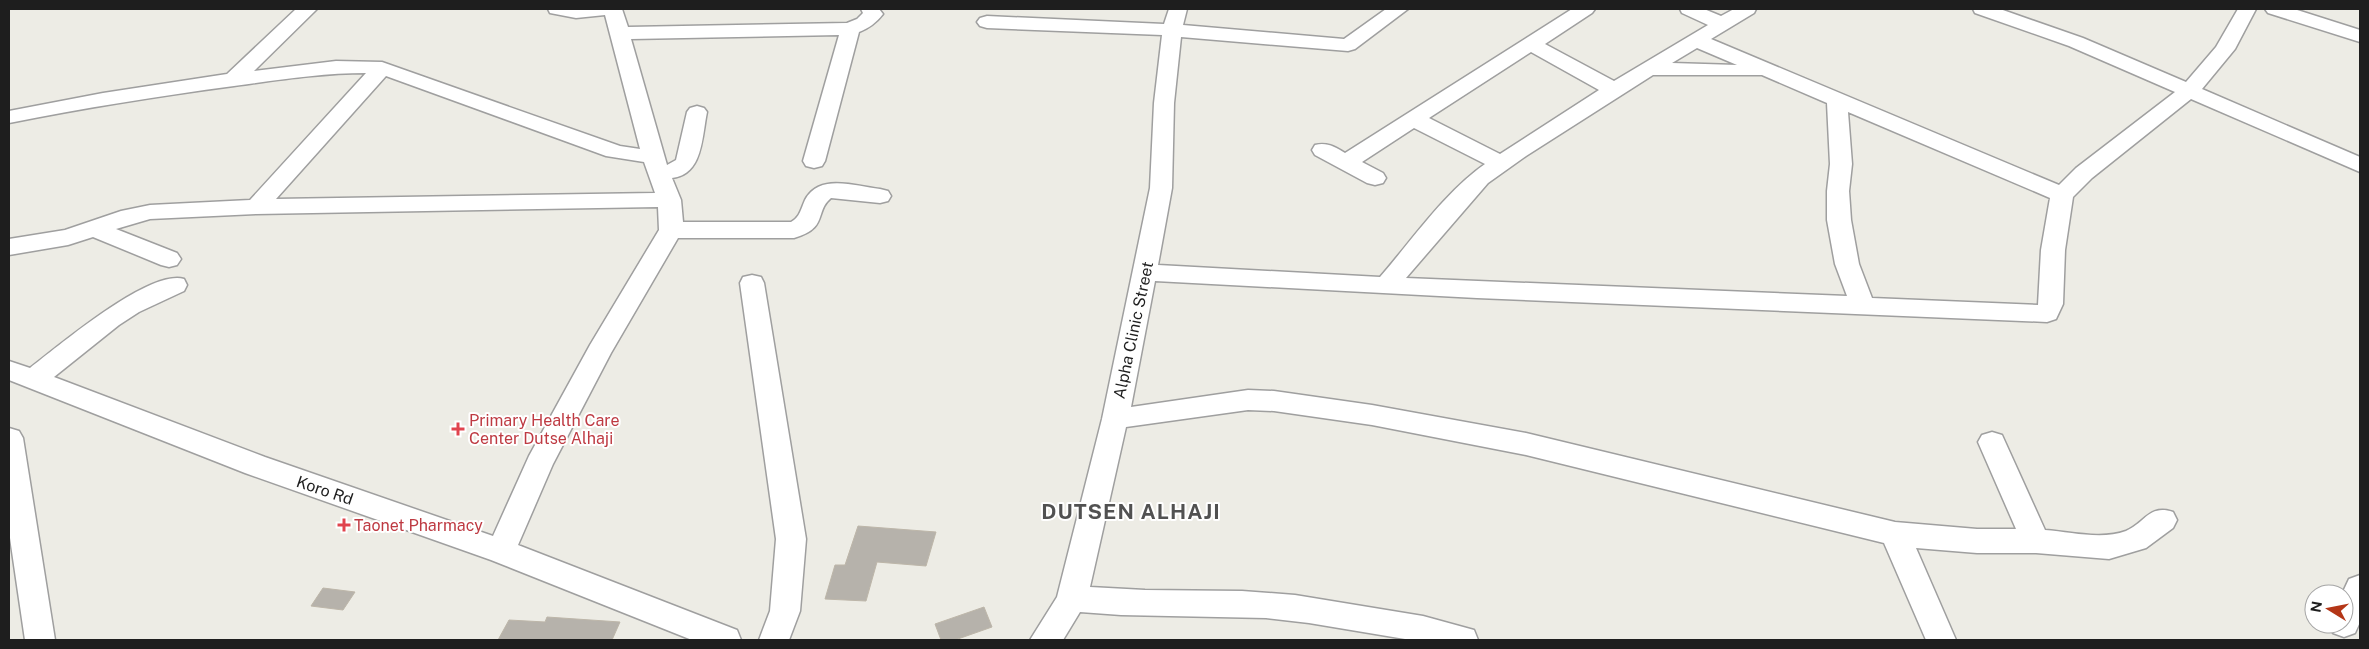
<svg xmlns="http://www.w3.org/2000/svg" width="2369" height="649" font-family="'Public Sans',sans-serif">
<rect width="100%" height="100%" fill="#edece5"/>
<!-- building -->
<path fill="#b6b2ab" stroke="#bdb6a9" d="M 858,526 L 936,532 L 926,566 L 877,562 L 866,601 L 825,599 L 835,565 L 845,565 Z
M 323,588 L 355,592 L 343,610 L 311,606 Z
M 984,607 L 992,627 L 955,640 L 941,640 L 935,624 Z
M 547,617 L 620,622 L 612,640 L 498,640 L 509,620 L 545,622 Z"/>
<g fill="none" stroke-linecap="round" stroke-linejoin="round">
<!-- minor casing -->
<g stroke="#9f9f9f" stroke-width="3">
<path id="minor" d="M 296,9 L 317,9 L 254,71 L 336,61 L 382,62 L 620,146 L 640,149 L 605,15 L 576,18 L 550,13 L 548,9 L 622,9 L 628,27 L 847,23 L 857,19 L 863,13 L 861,9 L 879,9 L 883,14 C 876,23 869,28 859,32 L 825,161 L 822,166 L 814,168 L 806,166 L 803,161 L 839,35 L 631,39 L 667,165 L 676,160 L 687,112 L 690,108 L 697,106 L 704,108 L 707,112 C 702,136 703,175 672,178 L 681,200 L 683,222 L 791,222 C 800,217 801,209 805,200 C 819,173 855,186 880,189 L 888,191 L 891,196 L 888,201 L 880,203 L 831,198 C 814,212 829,228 794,238 L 678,238 L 611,353 L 553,464 L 518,545 L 737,630 L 741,640 L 692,640 L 491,560 L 245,473 L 9,380 L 9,361 L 30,368 C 59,346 149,269 184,279 L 187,285 L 184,291 L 139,312 L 119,325 L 54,377 L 265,457 L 493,536 L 529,456 L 590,345 L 659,230 L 658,207 L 256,214 L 150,219 L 116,229 L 177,253 L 181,259 L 177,265 L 169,267 L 161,265 L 93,237 L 68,245 L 9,255 L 9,239 L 65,230 L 121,211 L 150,205 L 250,200 L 366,73 C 322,73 278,80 234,86 C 159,96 84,108 9,123 L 9,111 L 103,93 L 227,74 ZM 386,76 L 606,156 L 644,162 L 655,193 L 276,199 Z
M 1169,9 L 1187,9 L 1183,25 L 1344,39 L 1386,9 L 1408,9 L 1355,49 L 1348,51 L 1181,37 L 1174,103 L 1172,188 L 1158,265 L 1380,277 C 1413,239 1444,193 1485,164 L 1414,128 L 1362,162 L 1383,173 L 1386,178 L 1383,183 L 1375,185 L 1367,183 L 1315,155 L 1312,150 L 1315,145 C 1327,142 1335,147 1345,153 L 1572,9 L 1595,9 L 1592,13 L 1545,44 L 1614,81 L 1708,25 L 1682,13 L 1680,9 L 1704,9 L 1721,16 L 1734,9 L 1756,9 L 1754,13 L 1711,39 L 2059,185 L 2076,168 L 2175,92 L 2069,46 L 1975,13 L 1973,9 L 2000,9 L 2083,38 L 2186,82 L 2216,47 L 2238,9 L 2256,9 L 2235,49 L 2202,89 L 2360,157 L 2360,172 L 2191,99 L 2092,178 L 2073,197 L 2065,250 L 2063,304 L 2056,319 L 2047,322 L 1477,298 L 1155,281 L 1131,407 L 1248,390 L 1274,391 L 1372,405 L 1526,433 L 1895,522 L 1977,529 L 2016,529 L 1978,442 L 1982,435 L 1992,432 L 2002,435 L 2045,530 C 2071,532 2102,540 2126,531 C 2145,523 2149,504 2173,512 L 2177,520 L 2173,528 L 2146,548 L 2109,559 L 2036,553 L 1977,553 L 1916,548 L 1956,640 L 1926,640 L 1884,543 L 1526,455 L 1372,425 L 1274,411 L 1248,410 L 1126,427 L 1090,587 L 1145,590 L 1242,591 L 1295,595 L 1423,616 L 1474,630 L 1478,640 L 1411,640 L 1309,623 L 1266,618 L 1121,615 L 1080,612 L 1063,640 L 1030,640 L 1057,597 L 1102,419 L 1150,188 L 1154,103 L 1162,35 L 987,28 L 980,26 L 977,22 L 980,18 L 987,16 L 1164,24 ZM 1697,48 L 1737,65 L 1672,63 ZM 1531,52 L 1599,90 L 1500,154 L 1429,118 ZM 1653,75 L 1762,75 L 1827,103 L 1830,164 L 1827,191 L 1827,220 L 1835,264 L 1847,296 L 1406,278 L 1488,183 L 1526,156 ZM 1848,112 L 2050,198 L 2041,250 L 2038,305 L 1872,298 L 1859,264 L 1851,220 L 1849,191 L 1852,164 Z
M 2265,9 L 2294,9 L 2360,30 L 2360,42 L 2268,13 Z
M 752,275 L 761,277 L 764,283 L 806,539 L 800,611 L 789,640 L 759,640 L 770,611 L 776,539 L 740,283 L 743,277 Z
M 9,428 L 19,431 L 23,438 L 55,640 L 25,640 L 9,531 Z
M 2360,575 L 2360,622 L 2355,633 L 2344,637 L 2333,633 L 2329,624 L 2344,624 L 2344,594 L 2342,594 L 2349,579 Z"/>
</g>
<!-- minor -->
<use href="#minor" fill="#fff" fill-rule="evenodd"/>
</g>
<!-- markers -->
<g fill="#e0444e" stroke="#fff" stroke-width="2">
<path d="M455.5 421.5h5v5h5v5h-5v5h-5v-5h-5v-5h5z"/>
<path d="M341.5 517.5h5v5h5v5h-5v5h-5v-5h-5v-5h5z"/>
</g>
<g text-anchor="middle" stroke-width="4" stroke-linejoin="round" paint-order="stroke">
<!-- street labels -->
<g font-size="16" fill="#1e1e1e" stroke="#fff">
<text transform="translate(1133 330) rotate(-78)" y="6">Alpha Clinic Street</text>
<text transform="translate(325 490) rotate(19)" y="6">Koro Rd</text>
</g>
<!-- health labels -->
<g font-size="16" fill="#be3a42" stroke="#fff" text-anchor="start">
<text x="469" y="426">Primary Health Care<tspan x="469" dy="18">Center Dutse Alhaji</tspan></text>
<text x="354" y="531">Taonet Pharmacy</text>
</g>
<!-- district labels -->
<g font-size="21" font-weight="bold" letter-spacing="1" fill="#515151" stroke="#fff">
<text x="1131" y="519">DUTSEN ALHAJI</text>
</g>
</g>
<!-- border -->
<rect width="2369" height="649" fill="none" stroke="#1e1e1e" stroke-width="20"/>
<!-- north arrow -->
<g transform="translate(2329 609) rotate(280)"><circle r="24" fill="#ffffff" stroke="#a5a5a5"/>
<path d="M0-4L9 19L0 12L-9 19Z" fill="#b43617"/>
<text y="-8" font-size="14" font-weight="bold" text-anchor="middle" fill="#1e1e1e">N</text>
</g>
</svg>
